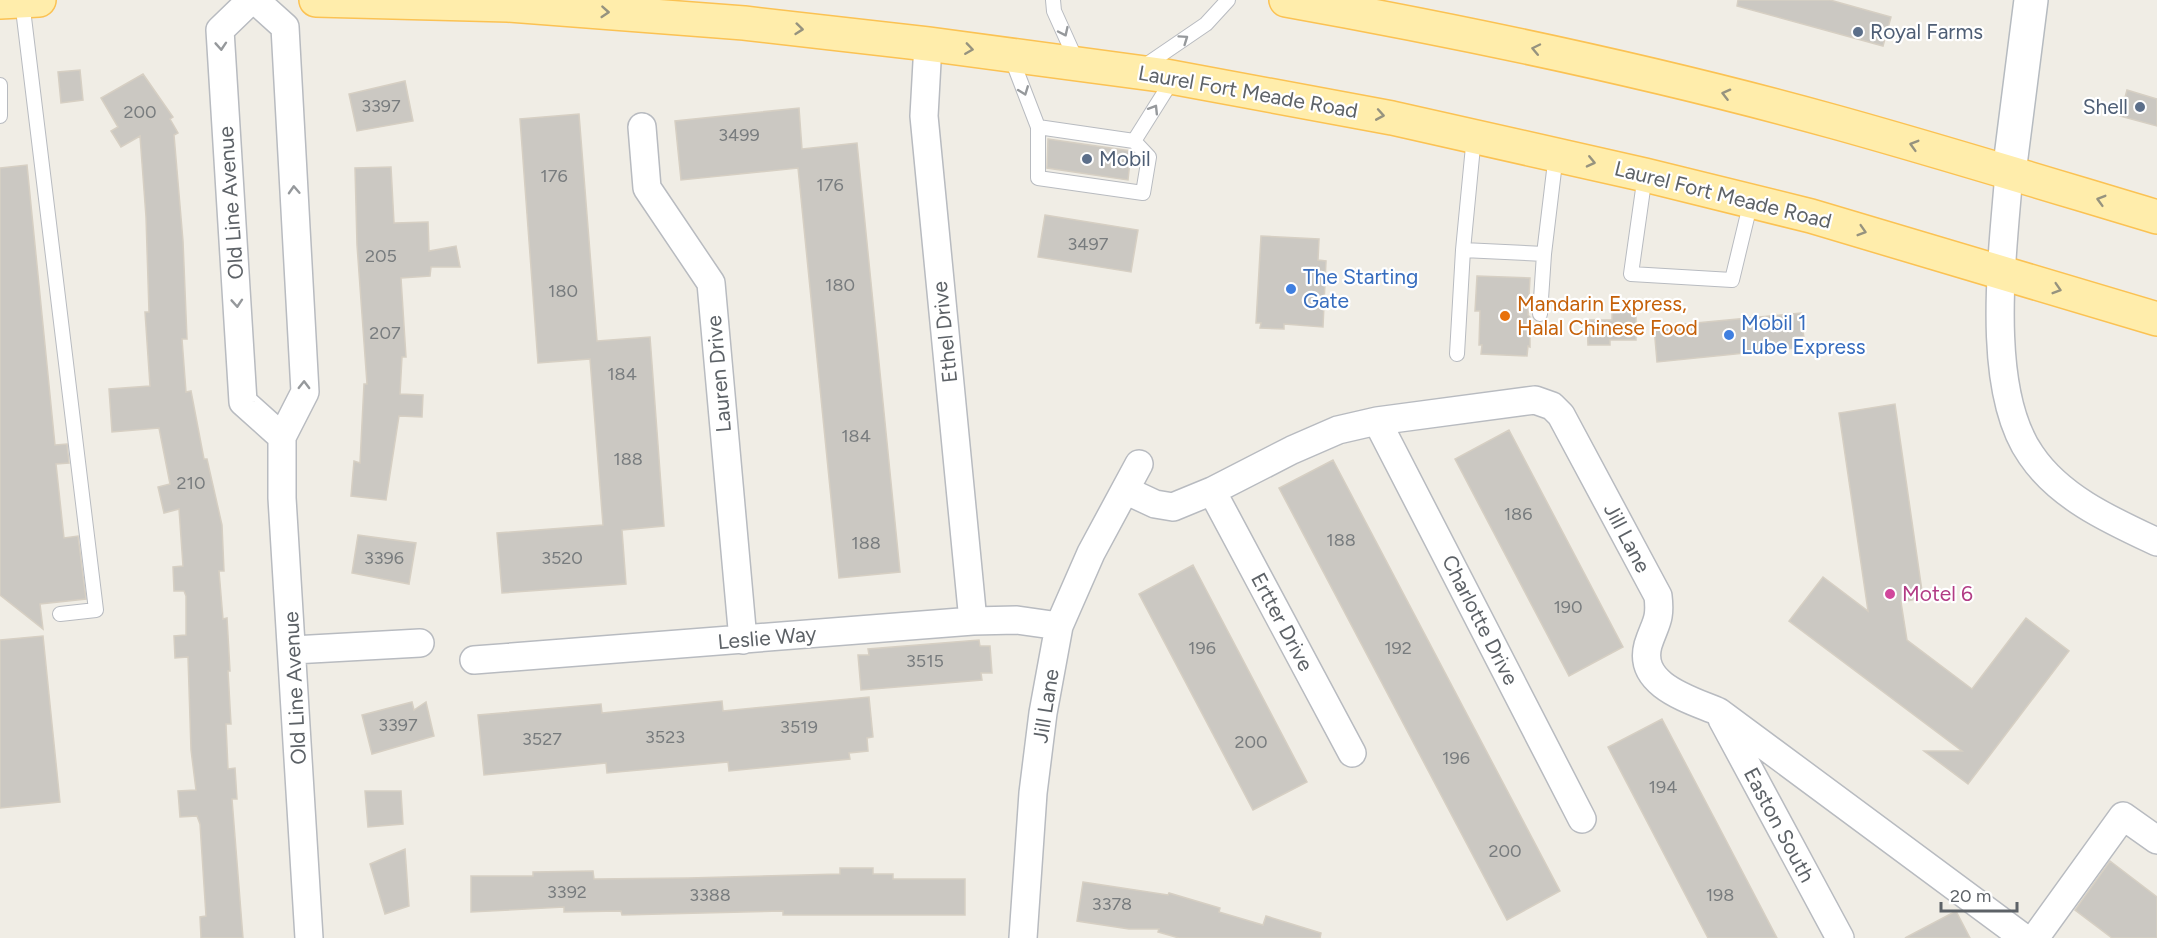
<svg xmlns="http://www.w3.org/2000/svg" width="2157" height="938" font-family="Figtree,sans-serif">
<rect width="100%" height="100%" fill="#f0ede5"/>
<!-- building -->
<path fill="#cbc8c2" stroke="#d6cfc3" stroke-width="1.5" d="M 1738,0 L 1830,0 L 1891,17 L 1883,46 L 1737,6 Z
M 80,70 L 83,100 L 61,103 L 58,72 Z
M 143,74 L 173,117 L 170,119 L 178,133 L 174,135 L 183,241 L 187,339 L 182,339 L 186,392 L 191,391 L 204,459 L 207,459 L 222,525 L 224,571 L 219,571 L 223,619 L 227,618 L 230,671 L 228,671 L 231,724 L 226,724 L 228,769 L 235,768 L 237,799 L 232,799 L 243,938 L 201,938 L 200,917 L 206,916 L 200,824 L 197,816 L 180,817 L 178,791 L 196,790 L 191,750 L 188,657 L 175,658 L 174,636 L 186,635 L 186,596 L 184,591 L 174,591 L 173,567 L 183,566 L 179,509 L 164,513 L 158,487 L 170,484 L 159,428 L 112,432 L 109,389 L 150,386 L 145,312 L 149,312 L 146,217 L 140,136 L 121,147 L 111,131 L 118,127 L 101,98 Z
M 405,81 L 413,121 L 357,131 L 349,94 Z
M 2127,90 L 2157,99 L 2157,126 L 2120,116 Z
M 799,108 L 802,149 L 857,143 L 900,572 L 839,578 L 798,168 L 681,180 L 675,121 Z
M 579,114 L 597,341 L 650,337 L 664,526 L 622,530 L 626,584 L 502,593 L 497,533 L 603,525 L 590,359 L 538,363 L 520,119 Z
M 1048,139 L 1131,151 L 1128,180 L 1047,168 Z
M 27,165 L 55,445 L 67,444 L 69,463 L 56,464 L 64,538 L 78,536 L 86,599 L 40,604 L 43,629 L 0,595 L 0,168 Z
M 391,167 L 394,223 L 428,222 L 429,251 L 456,246 L 460,267 L 431,267 L 430,276 L 401,278 L 406,357 L 402,357 L 400,394 L 423,395 L 422,417 L 399,416 L 386,500 L 351,496 L 354,461 L 360,463 L 364,384 L 367,384 L 357,245 L 355,168 Z
M 1045,215 L 1138,230 L 1131,272 L 1038,257 Z
M 1261,236 L 1319,239 L 1318,260 L 1326,261 L 1323,327 L 1284,324 L 1284,329 L 1260,328 L 1261,323 L 1256,323 Z
M 1477,276 L 1530,278 L 1528,315 L 1530,317 L 1530,347 L 1528,346 L 1527,356 L 1481,354 L 1482,345 L 1479,345 L 1480,311 L 1475,311 Z
M 1636,310 L 1636,340 L 1610,340 L 1610,345 L 1588,345 L 1587,320 L 1612,320 L 1612,311 Z
M 1801,313 L 1805,347 L 1657,362 L 1654,327 Z
M 1895,404 L 1923,598 L 1901,602 L 1907,640 L 1972,689 L 2026,618 L 2069,651 L 1968,784 L 1924,751 L 1962,751 L 1789,621 L 1823,577 L 1868,611 L 1839,413 Z
M 1509,430 L 1623,647 L 1569,676 L 1455,459 Z
M 1333,460 L 1560,891 L 1507,920 L 1279,488 Z
M 358,535 L 416,543 L 409,584 L 352,573 Z
M 1193,565 L 1307,782 L 1253,810 L 1139,594 Z
M 43,636 L 60,802 L 0,808 L 0,640 Z
M 979,640 L 980,646 L 990,646 L 992,673 L 981,673 L 982,680 L 861,690 L 858,655 L 869,655 L 868,649 Z
M 869,697 L 873,737 L 867,738 L 868,751 L 849,753 L 850,759 L 729,771 L 728,762 L 607,773 L 606,763 L 484,775 L 478,715 L 601,704 L 602,713 L 722,701 L 723,711 Z
M 412,702 L 414,710 L 426,702 L 434,736 L 372,754 L 362,715 Z
M 1662,719 L 1719,827 L 1777,938 L 1708,938 L 1608,747 Z
M 365,791 L 401,791 L 403,824 L 368,827 Z
M 405,849 L 409,906 L 385,914 L 370,864 Z
M 2110,861 L 2157,897 L 2157,938 L 2112,938 L 2075,910 Z
M 840,868 L 873,868 L 873,874 L 893,874 L 893,879 L 965,879 L 965,915 L 783,915 L 783,911 L 622,915 L 621,911 L 564,912 L 564,907 L 471,912 L 471,876 L 533,876 L 533,872 L 593,871 L 594,879 L 688,878 L 840,874 Z
M 1083,882 L 1168,895 L 1169,893 L 1220,908 L 1219,912 L 1263,925 L 1266,916 L 1321,933 L 1320,938 L 1179,938 L 1158,932 L 1159,929 L 1129,929 L 1077,921 Z
M 1956,911 L 1970,938 L 1905,938 Z"/>
<g fill="none" stroke-linecap="round" stroke-linejoin="round">
<!-- lane casing -->
<g stroke="#b8bbc0" stroke-width="16">
<path id="lane" d="M 1053,0 L 1054,11 L 1077,62
M 22,1 L 96,610 L 60,614
M 1011,57 L 1038,127 L 1038,178 L 1143,193 L 1149,157 L 1134,141 L 1038,127
M 1143,67 L 1206,24 L 1228,0
M 0,85 L 0,116
M 1474,136 L 1463,250 L 1544,254 L 1556,154
M 1134,141 L 1173,79
M 1645,175 L 1631,274 L 1732,280 L 1751,201
M 1540,314 L 1544,254
M 1457,354 L 1463,250"/>
</g>
<!-- street casing -->
<g stroke="#b8bbc0" stroke-width="30">
<path id="street" d="M 251,0 L 220,30 L 243,402 L 282,437
M 255,0 L 285,27 L 305,392 L 282,437 L 282,498 L 309,938
M 928,44 L 924,116 L 973,621
M 642,127 L 647,188 L 711,283 L 743,640
M 2009,173 C 2003,252 1984,388 2031,455 C 2060,498 2112,521 2157,542
M 1377,421 L 1582,819
M 1125,490 L 1155,504 L 1173,507 L 1212,491 L 1292,450 L 1338,430 L 1377,421 L 1535,400 L 1552,406 L 1561,415 L 1658,596 C 1661,621 1655,623 1648,645 C 1637,686 1692,700 1719,712 L 2024,938
M 1212,491 L 1352,753
M 293,650 L 420,643
M 474,660 L 973,621 L 1017,620 L 1059,626
M 1722,719 L 1840,938
M 1023,938 L 1033,793 L 1043,713 L 1059,626 L 1091,553 L 1139,464
M 2035,938 L 2123,816 L 2157,840"/>
</g>
<!-- secondary casing -->
<g stroke="#b6bbc0" stroke-width="36">
<path id="secondary" d="M 2009,173 L 2031,0"/>
</g>
<!-- primary casing -->
<g stroke="#fbc253" stroke-width="36">
<path id="primary" d="M 316,0 L 508,5 L 744,23 L 928,44 L 1160,75 L 1392,118 L 1645,175 L 1811,216 L 2157,319
M 1286,0 C 1470,33 1655,72 1835,122 C 1943,152 2050,185 2157,217
M 0,2 L 39,0"/>
</g>
<!-- lane -->
<use href="#lane" stroke="#fff" stroke-width="14"/>
<!-- street -->
<use href="#street" stroke="#fff" stroke-width="27"/>
<!-- secondary -->
<use href="#secondary" stroke="#fff" stroke-width="33"/>
<!-- primary -->
<use href="#primary" stroke="#ffedab" stroke-width="33"/>
</g>
<!-- one-way arrows -->
<defs><path id="oneway-chevron" d="M-2-3.5L2.5 0L-2 3.5" fill="none" stroke-width="1.6" stroke-linecap="round" stroke-linejoin="round" transform="scale(1.5)"/></defs>
<g stroke="#96937f">
<use href="#oneway-chevron" transform="translate(605 12) rotate(4)"/>
<use href="#oneway-chevron" transform="translate(799 29) rotate(6)"/>
<use href="#oneway-chevron" transform="translate(969 49) rotate(8)"/>
<use href="#oneway-chevron" transform="translate(1536 49) rotate(-168)"/>
<use href="#oneway-chevron" transform="translate(1726 94) rotate(-166)"/>
<use href="#oneway-chevron" transform="translate(1380 115) rotate(10)"/>
<use href="#oneway-chevron" transform="translate(1914 145) rotate(-164)"/>
<use href="#oneway-chevron" transform="translate(1591 162) rotate(13)"/>
<use href="#oneway-chevron" transform="translate(2101 200) rotate(-164)"/>
<use href="#oneway-chevron" transform="translate(1862 231) rotate(17)"/>
<use href="#oneway-chevron" transform="translate(2057 289) rotate(17)"/>
</g>
<g stroke="#96999c">
<use href="#oneway-chevron" transform="translate(1064 32) rotate(65)"/>
<use href="#oneway-chevron" transform="translate(1184 39) rotate(-35)"/>
<use href="#oneway-chevron" transform="translate(221 46) rotate(86)"/>
<use href="#oneway-chevron" transform="translate(1024 91) rotate(69)"/>
<use href="#oneway-chevron" transform="translate(1154 109) rotate(-58)"/>
<use href="#oneway-chevron" transform="translate(294 190) rotate(-93)"/>
<use href="#oneway-chevron" transform="translate(237 303) rotate(86)"/>
<use href="#oneway-chevron" transform="translate(304 385) rotate(-89)"/>
</g>
<!-- markers -->
<g fill="#5c6f8a" stroke="#fff" stroke-width="2">
<circle cx="1858" cy="32" r="6"/>
<circle cx="2140" cy="107" r="6"/>
<circle cx="1087" cy="159" r="6"/>
</g>
<g fill="#3f7fe0" stroke="#fff" stroke-width="2">
<circle cx="1291" cy="289" r="6"/>
<circle cx="1729" cy="335" r="6"/>
</g>
<circle fill="#e8710a" stroke="#fff" stroke-width="2" cx="1505" cy="316" r="6"/>
<circle fill="#d1479c" stroke="#fff" stroke-width="2" cx="1890" cy="594" r="6"/>
<g text-anchor="middle" stroke-width="4.5" stroke-linejoin="round" paint-order="stroke">
<!-- number labels -->
<g font-size="18" fill="#787c7e">
<text x="381" y="112">3397</text>
<text x="140" y="118">200</text>
<text x="739" y="141">3499</text>
<text x="554" y="182">176</text>
<text x="830" y="191">176</text>
<text x="1088" y="250">3497</text>
<text x="381" y="262">205</text>
<text x="840" y="291">180</text>
<text x="563" y="297">180</text>
<text x="385" y="339">207</text>
<text x="622" y="380">184</text>
<text x="856" y="442">184</text>
<text x="628" y="465">188</text>
<text x="191" y="489">210</text>
<text x="1518" y="520">186</text>
<text x="1341" y="546">188</text>
<text x="866" y="549">188</text>
<text x="384" y="564">3396</text>
<text x="562" y="564">3520</text>
<text x="1568" y="613">190</text>
<text x="1202" y="654">196</text>
<text x="1398" y="654">192</text>
<text x="925" y="667">3515</text>
<text x="398" y="731">3397</text>
<text x="799" y="733">3519</text>
<text x="665" y="743">3523</text>
<text x="542" y="745">3527</text>
<text x="1251" y="748">200</text>
<text x="1456" y="764">196</text>
<text x="1663" y="793">194</text>
<text x="1505" y="857">200</text>
<text x="567" y="898">3392</text>
<text x="710" y="901">3388</text>
<text x="1720" y="901">198</text>
<text x="1112" y="910">3378</text>
</g>
<!-- service labels -->
<g font-size="21" fill="#4e5e75" stroke="#fff" text-anchor="start">
<text x="1870" y="39">Royal Farms</text>
<text x="2128" y="114" text-anchor="end">Shell</text>
<text x="1099" y="166">Mobil</text>
</g>
<!-- street labels -->
<g font-size="21" fill="#5d6267" stroke="#fff">
<text transform="translate(1248 92) rotate(10)" y="7">Laurel Fort Meade Road</text>
<text transform="translate(1723 195) rotate(14)" y="7">Laurel Fort Meade Road</text>
<text transform="translate(231 203) rotate(-94)" y="7">Old Line Avenue</text>
<text transform="translate(945 332) rotate(-96)" y="7">Ethel Drive</text>
<text transform="translate(719 374) rotate(-95)" y="7">Lauren Drive</text>
<text transform="translate(1627 538) rotate(62)" y="7">Jill Lane</text>
<text transform="translate(1480 620) rotate(63)" y="7">Charlotte Drive</text>
<text transform="translate(1282 622) rotate(62)" y="7">Ertter Drive</text>
<text transform="translate(767 638) rotate(-5)" y="7">Leslie Way</text>
<text transform="translate(295 688) rotate(-93)" y="7">Old Line Avenue</text>
<text transform="translate(1046 706) rotate(-81)" y="7">Jill Lane</text>
<text transform="translate(1779 825) rotate(62)" y="7">Easton South</text>
</g>
<!-- shop labels -->
<g font-size="21" fill="#366cbe" stroke="#fff" text-anchor="start">
<text x="1303" y="284">The Starting<tspan x="1303" dy="24">Gate</tspan></text>
<text x="1741" y="330">Mobil 1<tspan x="1741" dy="24">Lube Express</tspan></text>
</g>
<!-- food labels -->
<g font-size="21" fill="#c56008" stroke="#fff" text-anchor="start">
<text x="1517" y="311">Mandarin Express,<tspan x="1517" dy="24">Halal Chinese Food</tspan></text>
</g>
<!-- hotel labels -->
<g font-size="21" fill="#b23c85" stroke="#fff" text-anchor="start">
<text x="1902" y="601">Motel 6</text>
</g>
</g>
<!-- scale -->
<path d="M1941 902v9h76v-9" fill="none" stroke="#5d6267" stroke-width="3"/>
<text x="1950" y="902" font-size="18" fill="#5d6267" stroke="#ffffff" stroke-width="4.5" paint-order="stroke">20 m</text>
</svg>
